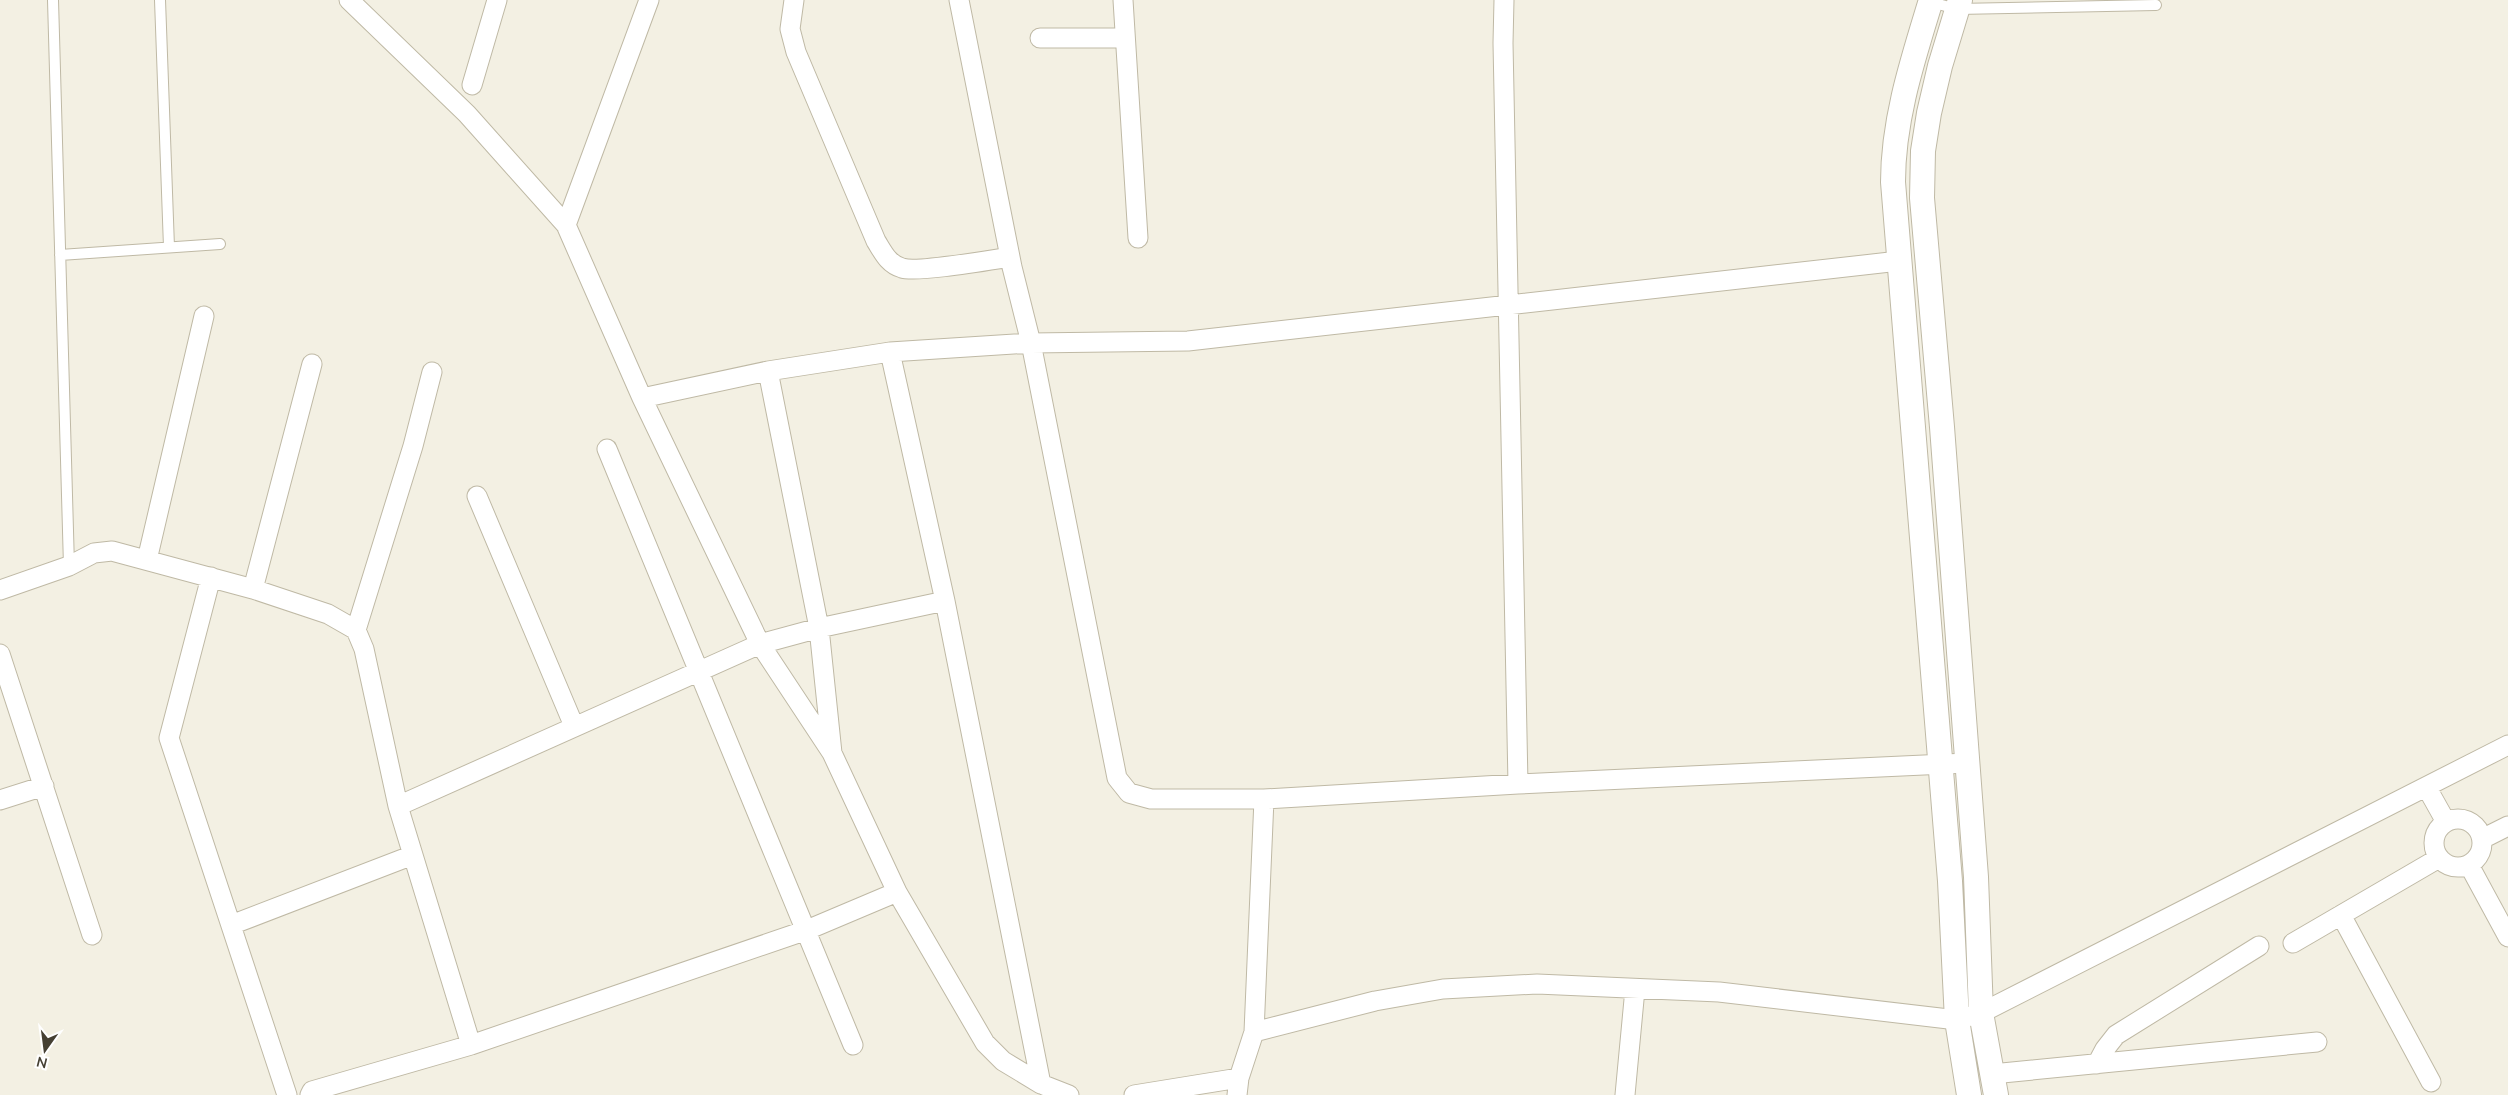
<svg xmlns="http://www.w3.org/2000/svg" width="2508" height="1095" font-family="Mulish,sans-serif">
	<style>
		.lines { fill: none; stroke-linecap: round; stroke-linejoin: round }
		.service-casing { stroke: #bfb9a5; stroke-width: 12 }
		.minor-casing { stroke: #bfb9a5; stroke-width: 21 }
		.tertiary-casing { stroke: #bfb9a5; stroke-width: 26 }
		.service { stroke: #fff; stroke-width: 10 }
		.minor { stroke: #fff; stroke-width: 19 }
		.tertiary { stroke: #fff; stroke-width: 24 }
	</style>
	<rect width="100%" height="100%" fill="#f3f0e3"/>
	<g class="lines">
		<defs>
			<path id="service" d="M53,0l16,566
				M160,0l9,247
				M1930,2l27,7 199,-4
				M60,255l160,-11"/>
			<path id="minor" d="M349,0l118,114 99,111 76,173 118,246 -362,162 73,239 336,-115 90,-38 88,151 18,18 38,23
				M794,0l-4,29 6,23 80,189c7,11 12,23 26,27 14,5 88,-8 108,-11
				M959,0l53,267 19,76 86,435 12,15 22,6h113
				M1123,0l15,238
				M1504,0l-1,43 15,741
				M1040,38h85
				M472,85l25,-85
				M566,225l83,-225
				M890,352l55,249 96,483 28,11
				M768,371l51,257 126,-27
				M642,398l126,-27 122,-19 141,-9 157,-2 711,-80
				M607,449l246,596
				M477,496l97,230
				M147,560l57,-244
				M211,577l-42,161 118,357
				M253,589l59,-225
				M0,590l69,-24 25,-13 18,-2 141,38 75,25 28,16 8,19 34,157
				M356,630l57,-184 19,-74
				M0,654l92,281
				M832,753l-13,-125 -59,16 72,109 65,139
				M2427,788l19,34
				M0,800l44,-14
				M2434 843a24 24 0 1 1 48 0a24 24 0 1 1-48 0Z
				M2482,839l26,-13
				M2469,865l39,72
				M2341,915l90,167
				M231,925l182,-70
				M2293,943l146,-85
				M1254,1032l121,-31 68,-12 94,-5 182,8 238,28 24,-7 527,-268
				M2097,1064l8,-15 11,-14 143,-89
				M1992,1074l325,-32
				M310,1095l2,-4 159,-46
				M1134,1095l105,-17
				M1237,1095l2,-17 15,-46 10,-233 254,-15 449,-21
				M1625,1095l10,-106"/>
			<path id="tertiary" d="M1931,0c-18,59 -38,119 -38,182l57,699 7,139 12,75
				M1960,0l-20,66 -11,47 -6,38 -1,47 20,229 34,450 5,136 15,82"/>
		</defs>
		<use href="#service" class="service-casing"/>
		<use href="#minor" class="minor-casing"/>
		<use href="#tertiary" class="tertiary-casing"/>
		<use href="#service" class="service"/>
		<use href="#minor" class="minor"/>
		<use href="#tertiary" class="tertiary"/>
	</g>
	<g transform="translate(45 1050) rotate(194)" stroke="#ffffff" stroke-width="4" paint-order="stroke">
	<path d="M0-4L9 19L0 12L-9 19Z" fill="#454033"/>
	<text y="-8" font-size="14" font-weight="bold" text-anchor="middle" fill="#454033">N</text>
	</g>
</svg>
